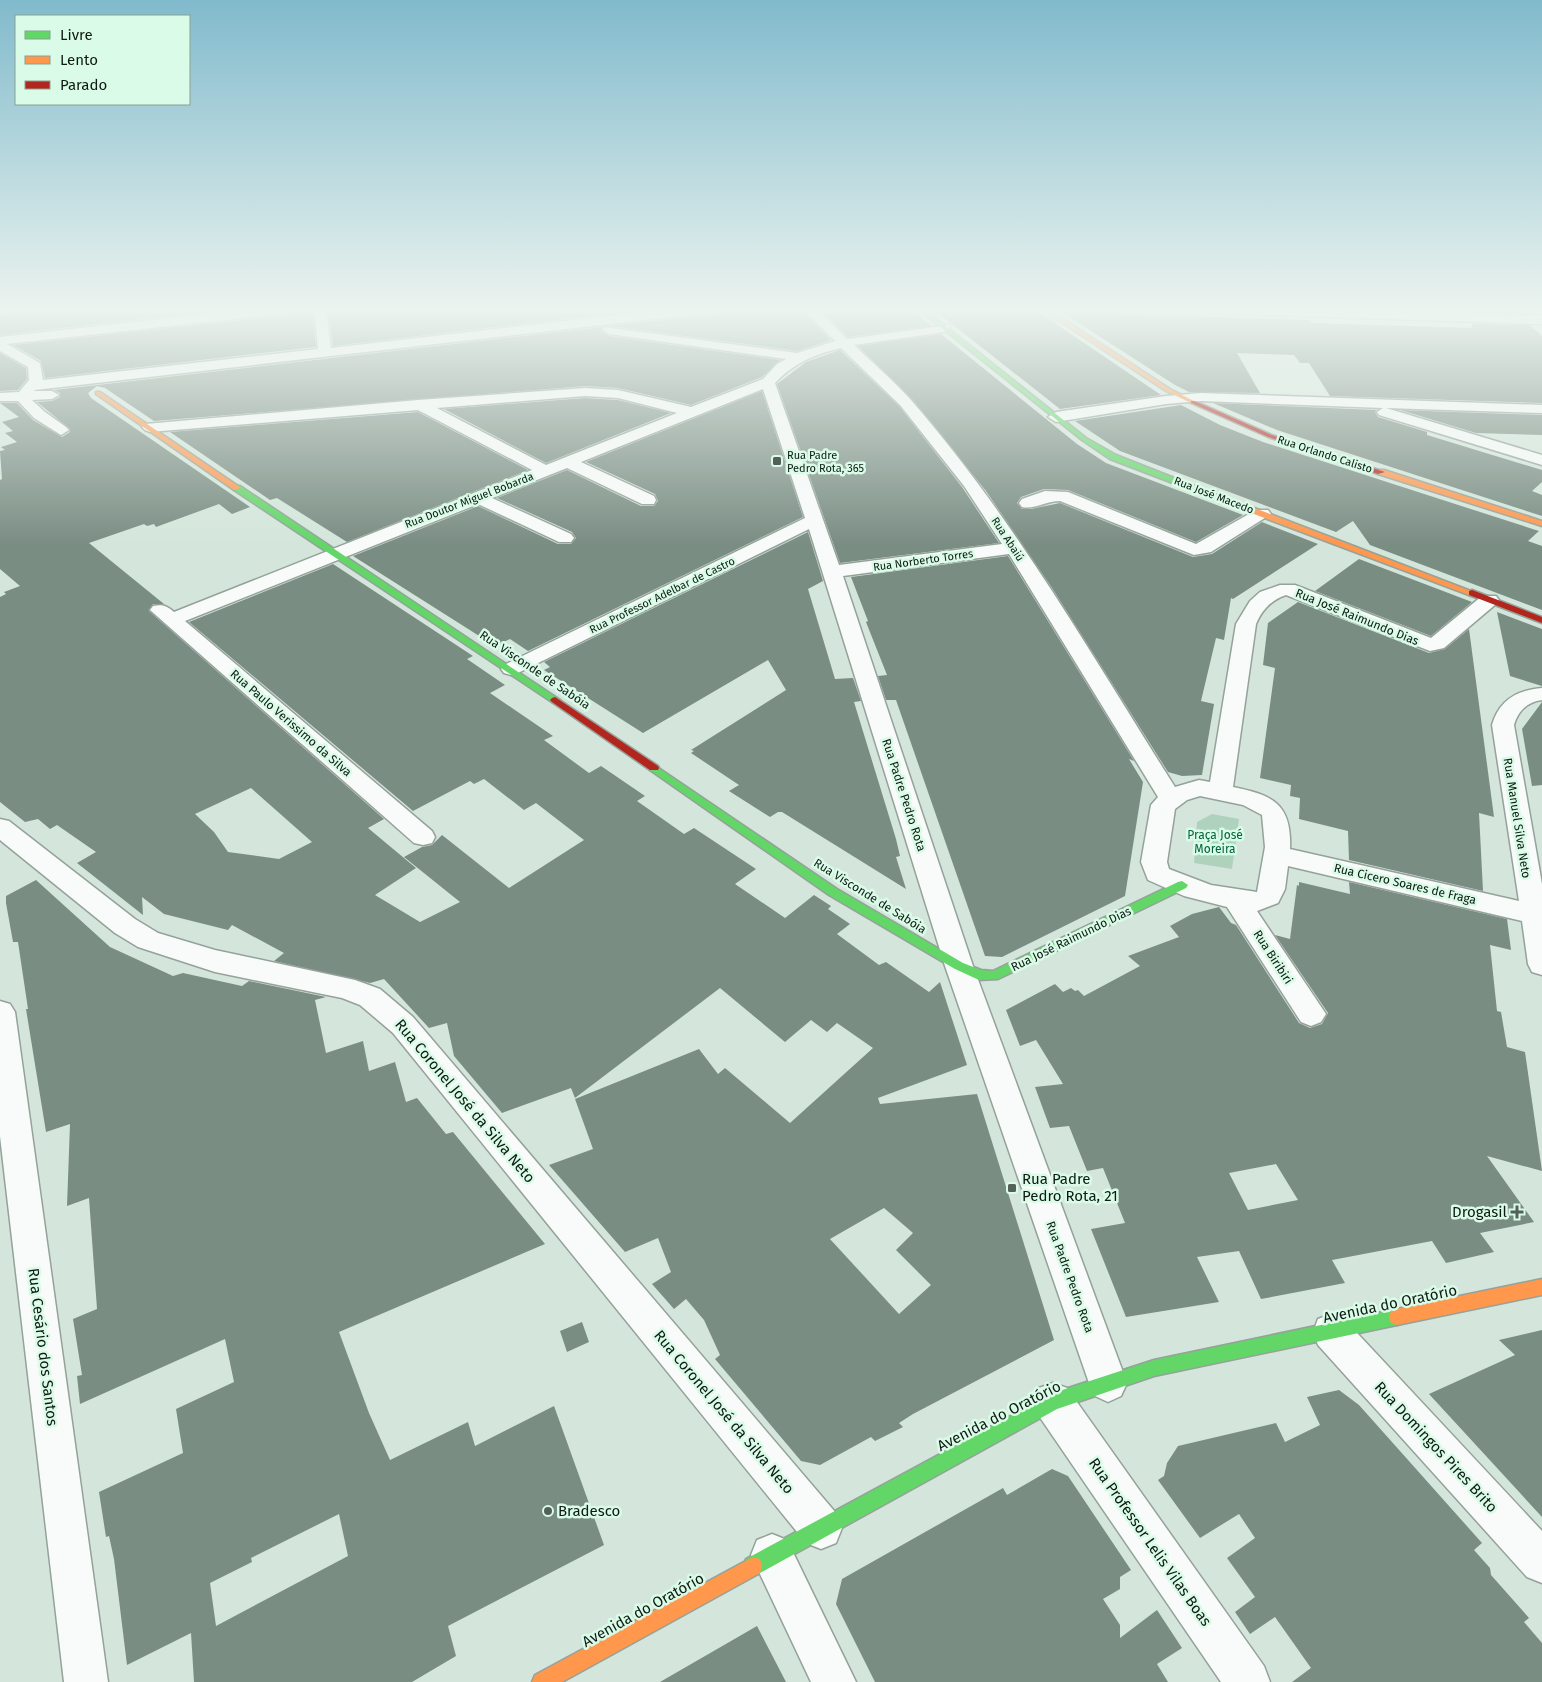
<svg xmlns="http://www.w3.org/2000/svg" width="1542" height="1682" font-family="'Fira Sans',sans-serif">
	<style>
		.green { fill: #afd2bd }
		.building { fill: #7a8d83; fill-rule: evenodd }
		.lines { fill: none; stroke-linecap: round; stroke-linejoin: round }
		.street-casing { stroke: #94a29a; stroke-width: 3 }
		.fast-casing { stroke: #94a29a; stroke-width: 3 }
		.slow-casing { stroke: #94a29a; stroke-width: 3 }
		.jam-casing { stroke: #94a29a; stroke-width: 3 }
		.street { fill: #f9fbfa; fill-rule: evenodd }
		.fast { fill: #63d668; fill-rule: evenodd }
		.slow { fill: #ff974d; fill-rule: evenodd }
		.jam { fill: #b3261e; fill-rule: evenodd }
		.poi-dot { fill: #536159; stroke: #dafbe7; stroke-width: 2 }
		.labels { text-anchor: middle; stroke-width: 5; stroke-linejoin: round; paint-order: stroke }
		.far-street-label { font-size: 11px; fill: #0e1a13; stroke: #dafbe7 }
		.far-poi-label { font-size: 11px; fill: #0e1a13; stroke: #dafbe7; text-anchor: start }
		.street-label { font-size: 12px; fill: #0e1a13; stroke: #dafbe7 }
		.park-label { font-size: 12px; fill: #05653e; stroke: #dafbe7 }
		.near-street-label { font-size: 15px; fill: #0e1a13; stroke: #dafbe7 }
		.near-poi-label { font-size: 15px; fill: #0e1a13; stroke: #dafbe7; text-anchor: start }
	</style>
	<rect width="100%" height="100%" fill="#d4e6db"/>
	<path class="green" d="M1212,814l27,5 -7,50 -38,-6 3,-41z"/>
	<path class="building" d="M21,309h208l-229,26v-20z
		M296,309h16l4,38 -271,31 -4,-17 -28,-16 275,-30z
		M328,309h320l-315,37z
		M762,309h39l30,31 -34,11 -187,-25z
		M820,309h91l20,17 -83,11z
		M933,309h101l127,86 -101,14z
		M1057,309h31l1,4h13l208,7 2,3 160,5v-4l58,1 12,11v67l-212,-7 -21,-33h-9l-6,-8 -57,-2 23,40 -71,-1 -14,-7z
		M1474,309h39l4,4 -43,-1z
		M602,327l-1,4 8,5 171,24 -18,17 -71,28 -73,-17 -33,-2 -431,35 -49,-33 -8,-2 -9,7 3,5 159,109 -18,7 -13,-10 -63,23 -2,-3 -7,2 -3,-2 -55,19 75,61h-11l-4,7 235,208 -16,9 48,40 -41,27 45,27 40,-20 -56,-45 18,-10 10,-2 10,-10 67,53 75,-48 -48,-37 -12,7 -40,-31 -10,5 -4,-3 -57,30 -224,-189 144,-58 140,92 -6,3 38,26 -15,8 63,43 -9,4 45,33 12,-7 44,30 -8,5 47,33 10,-6 62,41 -21,15 50,34 29,-23 17,11 -3,3 22,15 -13,10 42,31 7,-3 43,30 11,-10 27,83 -89,33 2,6 97,-10 77,246 -141,74 -14,9 4,4 -28,14 -4,-4 -51,28 -19,-4 -86,-102 5,-4 -16,-35 -18,-21 -12,10 -22,-25 19,-12 -13,-34 -33,14 -76,-87 44,-16 -18,-50 124,-50 19,25 7,-6 65,55 83,-75 -36,-25 -10,9 -16,-12 -26,22 -65,-54 -145,110 -4,-10 -69,25 -48,-57 -7,-33 -18,5 -45,-49 -14,4 -96,-22 10,-8 -52,-28 -4,5 -64,-16 -22,-17 1,18 -66,-52 19,-11 -39,-27 -7,4 -12,-10 -13,3 -25,-20v-205l6,-3 -2,-2 16,-6 -20,-17v-89l2,-1 -2,-28 5,-1 -4,-3 16,-5 -12,-9 8,-2 -11,-9 17,-5 -19,-14h17l16,17 29,17 8,-5v-3l-33,-27 15,-1 8,-4v-4l-6,-3zM251,788l61,54 -33,17 -51,-7 -14,-20 -19,-18zM884,1208l29,25 -17,17 35,35 -32,29 -69,-75z
		M941,334l136,110 29,19 137,52 -47,27 -128,-52 -24,-1 -23,8 -4,6 5,6h9l29,-6 133,54 19,-3 50,-32 56,22 -85,55 -2,-1 -7,42 -8,-2 -15,63 13,3 -12,71 -20,1 -14,-4 -116,-184 -66,-97 -74,-92 -54,-53z
		M840,350l59,56 63,81 37,56 -159,20 -63,-179 29,-22z
		M0,353l26,15 1,11 -9,11 -18,1z
		M762,391l41,126 -275,134 -18,-12 -15,7 -142,-90 125,-50 80,38h13l5,-6 -4,-6 -75,-34 70,-28 74,36h13l4,-5 -3,-7 -69,-32z
		M585,398l33,2 53,13 -125,50 -102,-54z
		M1213,403l164,7 -2,2 3,5 49,15v3l115,35v12l-10,9 10,4v21l-265,-86z
		M1181,405l39,20 43,17 276,89 -11,10 14,5v64l-172,-65 -17,-24 -17,11 -216,-81 -45,-30z
		M1400,410l142,5v20l-66,-2z
		M418,412l110,58 -181,72 -70,-44 -7,2 -100,-68z
		M808,532l15,49 -15,8 27,90 18,-1 8,23 -7,1 42,137 4,17 -4,1 10,32 -124,-77h-4l-8,5 -41,-26 10,-6 -48,-32 3,-2 -3,-1 95,-60 -18,-30 -125,73 -99,-63 6,-3 -6,-5z
		M1008,556l126,205 -5,-2 14,23 -18,114 -123,61 -17,-1 -89,-256h-10l-8,-24 9,-1 -21,-53 2,-1 -17,-44z
		M1359,559l113,43 -41,34 -116,-45z
		M1298,602l131,51 16,-4 24,-20 25,188 -15,-4 4,78 -134,-31 -1,-29 -49,-12 1,-21 -10,-2 1,-11 -31,-7 15,-110 -12,-3 5,-42z
		M1497,612l45,17v57l-32,-10z
		M1542,702v83l-10,1 -10,-57z
		M36,880l74,67 63,29 10,-3 59,13 7,-5 77,16 -11,3 11,53 37,-12 6,30 26,-9 11,40 11,-4 29,36 7,-2 92,112 -206,88 30,81 21,47 78,-38 7,24 79,-40 50,139 -156,81 8,30 -44,26h-218l-3,-49 -64,32 -13,-106 -5,-23 -3,1 -7,-45 84,-39 -7,-44 58,-27 -9,-43 -145,65 -3,-28 5,-1 -9,-56 24,-10 -8,-111 -22,8 3,-82 -24,8 -20,-123h2l-10,-67h-5l-7,-39v-7zM339,1514l9,42 -132,70 -6,-43 42,-21 -1,-4z
		M1299,882l51,12 -1,-12 158,37 4,31 -21,-5 7,66 4,1 6,35 18,5 17,119 -55,-15 47,66 -54,11 14,19 -48,11 -14,-22 -100,19 13,23 -84,16 -22,-48 -42,6 22,45 -93,15 -35,-88 34,-6 -22,-55 -16,3 -18,-45 -19,2 -15,-41 28,-3 -27,-44 -16,6 -14,-36 49,-26 8,8 8,-4 4,3 3,-1 6,6 56,-30 -12,-10 51,-19 -9,-11 22,-12 27,-7 12,16 5,2 63,98 11,5 12,-4 6,-11 -53,-78 15,4 7,-54 2,1zM1276,1164l22,36 -50,10 -19,-37z
		M582,1322l7,20 -22,10 -7,-21z
		M1542,1330v187l-113,-123 86,-39 -16,-15z
		M1339,1390l20,15 123,138 -8,7 16,18 1,7 38,43 -5,4 18,21v39h-250l19,-14 -36,-51 -25,17 -15,-22 20,-15 -28,-39 28,-20 -16,-24 -39,24 -42,-58 6,-4 3,-13 11,-17 98,-23 9,19 35,-17 -13,-28z
		M1052,1469l16,7 63,94 -11,7v12l-17,10 17,26v13l37,-28 25,38 -25,16 11,18h-293l-39,-78 6,-25 161,-91 4,7z
		M757,1626l29,56h-126z"/>
	<g class="lines">
		<defs>
			<path id="street" d="M250,309h44l-6,4 -281,31 33,19 3,17 275,-31 -4,-40h12l5,39 338,-39h43l-6,4 -671,77 -1,1h18l7,4 -7,4 -20,1 13,12 21,15 3,3 -8,5 -27,-17 -16,-17h-18v-8l19,-1 10,-12 -1,-13 -28,-16v-14z
				M803,309h14l30,30 102,-14 1,3 -6,4 -90,13c19,18 40,36 57,55 103,118 181,256 264,387l24,-7 11,2 26,-158 14,-23 10,-9 20,-7h15l136,53 51,-42h14l3,4 -3,4 -52,44 -14,3 -144,-56c-15,5 -24,15 -30,29l-23,163c40,8 59,17 57,62l229,52 -27,-176c7,-25 25,-35 50,-37v12c-15,2 -24,11 -28,25l28,159v91l-10,-3 -4,-8 -6,-43 -234,-55 -3,23 -7,14 -21,8 69,103 -5,8 -10,4 -10,-4 -74,-115 -43,-11 -36,-16 -7,-18 10,-57 7,-8 -149,-243 -166,22 130,390 154,417 -6,13 -13,6 -13,-6 -6,-13 -144,-417 -136,-437 -291,144 -7,2 -7,-2 -3,-4 3,-4 301,-147 -42,-129 -182,73 73,34 2,4 -2,4h-12l-75,-36 -75,30 79,36 3,4 -3,4h-12l-81,-38 -293,117 247,210 3,6 -3,6 -9,2 -9,-2 -264,-233 3,-4c10,-2 14,0 21,6l358,-142 -114,-60 -268,22 -5,-2 -3,-3 3,-3 273,-24 167,-12 33,2 73,17 72,-28 14,-15 9,-5 -177,-25 -6,-4 1,-3 193,26 38,-12zM841,348l59,57 64,81 38,58 -163,21 -64,-182c19,-20 40,-29 66,-35zM585,396l33,2 59,15 -131,52 -109,-57zM1200,796l43,9 19,10 3,32 -8,45 -46,-7 -42,-16 -2,-7 8,-53 12,-9z
				M1200,309h136l206,7v8l-336,-11z
				M1201,393l341,12v8l-156,-5 156,47v10l-163,-50 -2,-3 6,-4 -182,-7 -35,3 -110,18 -8,-5 8,-5 110,-16z
				M1045,491l23,1 128,52 60,-34h12l3,4 -60,38 -17,3 -134,-54c-14,0 -26,9 -38,6l-3,-4 3,-4z
				M0,819l9,2 126,98 23,14 57,17 140,30 25,9 33,28 423,496 6,15 -6,15 -15,6 -15,-6 -413,-510 -33,-28 -18,-7 -127,-26 -77,-25 -23,-14 -115,-93z
				M0,1001l10,3 5,8 93,670h-44l-64,-546z
				M1331,1314l13,5 198,212v52l-15,-6 -209,-232 -5,-13 5,-13z
				M1053,1383l14,5 197,278 6,16h-49l-182,-266 -5,-14 5,-14z
				M772,1534l15,6 69,142h-45l-60,-127 6,-15z"/>
			<path id="fast" d="M918,309h6l162,129 30,17 129,51 -7,2 -128,-49 -28,-19z
				M234,486h6l320,214 -2,2h-6l-318,-212z
				M654,765l183,124 126,74 18,7 12,1 185,-89 4,-1 6,4 -2,3 -188,91 -19,1 -24,-11 -126,-74 -179,-125 -1,-2z
				M1397,1309l6,2 2,6 -2,6 -6,2 -243,51 -97,33 -297,164 -7,2 -7,-2 -2,-7 2,-7 307,-166 101,-33z"/>
			<path id="slow" d="M1041,309h7l122,80 26,13 -5,1 -25,-12z
				M96,392h4l141,96 -7,2 -138,-96z
				M1378,470h6l158,51v5l-164,-52z
				M1238,504h6l232,89 -4,3 -3,-1 -231,-87z
				M1542,1279v16l-145,30 -6,-2 -2,-6 2,-6 6,-2z
				M753,1557l7,2 2,7 -2,7 -198,109h-30l3,-7z"/>
			<path id="jam" d="M1191,401h4l77,34 113,37 -7,2 -110,-37 -77,-34z
				M1472,590l70,27v6l-73,-28v-4z
				M555,697l103,69 1,2 -1,2h-8l-98,-68 -2,-2 2,-2z"/>
		</defs>
		<use href="#street" class="street-casing"/>
		<use href="#fast" class="fast-casing"/>
		<use href="#slow" class="slow-casing"/>
		<use href="#jam" class="jam-casing"/>
		<use href="#street" class="street"/>
		<use href="#fast" class="fast"/>
		<use href="#slow" class="slow"/>
		<use href="#jam" class="jam"/>
	</g>
	<linearGradient id="sky" x2="0" y2="1"><stop stop-color="#81bacc"/><stop offset="0.57" stop-color="#ecf4ef"/><stop offset="1" stop-color="#ecf4ef" stop-opacity="0"/></linearGradient>
	<rect width="1542" height="545" fill="url(#sky)"/>
	<g class="poi-dot">
		<rect x="772" y="456" width="10" height="10" rx="2.5"/>
		<rect x="1007" y="1183" width="10" height="10" rx="2.5"/>
		<path d="M1514.5 1204.5h5v5h5v5h-5v5h-5v-5h-5v-5h5z"/>
		<circle cx="548" cy="1511" r="5"/>
	</g>
	<g class="labels">
		<g class="far-street-label">
			<text transform="translate(1325 454) rotate(18)" y="4">Rua Orlando Calisto</text>
			<text transform="translate(1214 495) rotate(21)" y="4">Rua José Macedo</text>
			<text transform="translate(469 500) rotate(-21)" y="4">Rua Doutor Miguel Bobarda</text>
			<text transform="translate(1008 539) rotate(57)" y="4">Rua Abaiú</text>
			<text transform="translate(923 560) rotate(-8)" y="4">Rua Norberto Torres</text>
			<text transform="translate(662 595) rotate(-26)" y="4">Rua Professor Adelbar de Castro</text>
		</g>
		<g class="far-poi-label">
			<text x="787" y="459">Rua Padre<tspan x="787" dy="13">Pedro Rota, 365</tspan></text>
		</g>
		<g class="street-label">
			<text transform="translate(1357 617) rotate(22)" y="4">Rua José Raimundo Dias</text>
			<text transform="translate(535 670) rotate(34)" y="4">Rua Visconde de Sabóia</text>
			<text transform="translate(291 723) rotate(41)" y="4">Rua Paulo Verissimo da Silva</text>
			<text transform="translate(904 795) rotate(72)" y="4">Rua Padre Pedro Rota</text>
			<text transform="translate(1517 818) rotate(81)" y="4">Rua Manuel Silva Neto</text>
			<text transform="translate(1405 884) rotate(13)" y="4">Rua Cicero Soares de Fraga</text>
			<text transform="translate(870 896) rotate(32)" y="4">Rua Visconde de Sabóia</text>
			<text transform="translate(1071 939) rotate(-26)" y="4">Rua José Raimundo Dias</text>
			<text transform="translate(1273 957) rotate(57)" y="4">Rua Biribiri</text>
			<text transform="translate(1070 1277) rotate(70)" y="4">Rua Padre Pedro Rota</text>
		</g>
		<g class="park-label">
			<text x="1215" y="839">Praça José<tspan x="1215" dy="14">Moreira</tspan></text>
		</g>
		<g class="near-street-label">
			<text transform="translate(465 1101) rotate(50)" y="5">Rua Coronel José da Silva Neto</text>
			<text transform="translate(1390 1304) rotate(-12)" y="5">Avenida do Oratório</text>
			<text transform="translate(43 1347) rotate(83)" y="5">Rua Cesário dos Santos</text>
			<text transform="translate(724 1412) rotate(50)" y="5">Rua Coronel José da Silva Neto</text>
			<text transform="translate(999 1416) rotate(-27)" y="5">Avenida do Oratório</text>
			<text transform="translate(1436 1447) rotate(47)" y="5">Rua Domingos Pires Brito</text>
			<text transform="translate(1150 1542) rotate(55)" y="5">Rua Professor Lelis Vilas Boas</text>
			<text transform="translate(643 1610) rotate(-29)" y="5">Avenida do Oratório</text>
		</g>
		<g class="near-poi-label">
			<text x="1022" y="1184">Rua Padre<tspan x="1022" dy="17">Pedro Rota, 21</tspan></text>
			<text x="1507" y="1217" text-anchor="end">Drogasil</text>
			<text x="558" y="1516">Bradesco</text>
		</g>
	</g>
	<rect x="15" y="15" width="175" height="90" fill="#dafbe7" stroke="#88a192"/>
	<rect x="25" y="31" width="25" height="8" fill="#63d668" stroke="#88a192"/>
	<text x="60" y="40" font-size="15" fill="#0e1a13">Livre</text>
	<rect x="25" y="56" width="25" height="8" fill="#ff974d" stroke="#88a192"/>
	<text x="60" y="65" font-size="15" fill="#0e1a13">Lento</text>
	<rect x="25" y="81" width="25" height="8" fill="#b3261e" stroke="#88a192"/>
	<text x="60" y="90" font-size="15" fill="#0e1a13">Parado</text>
</svg>
